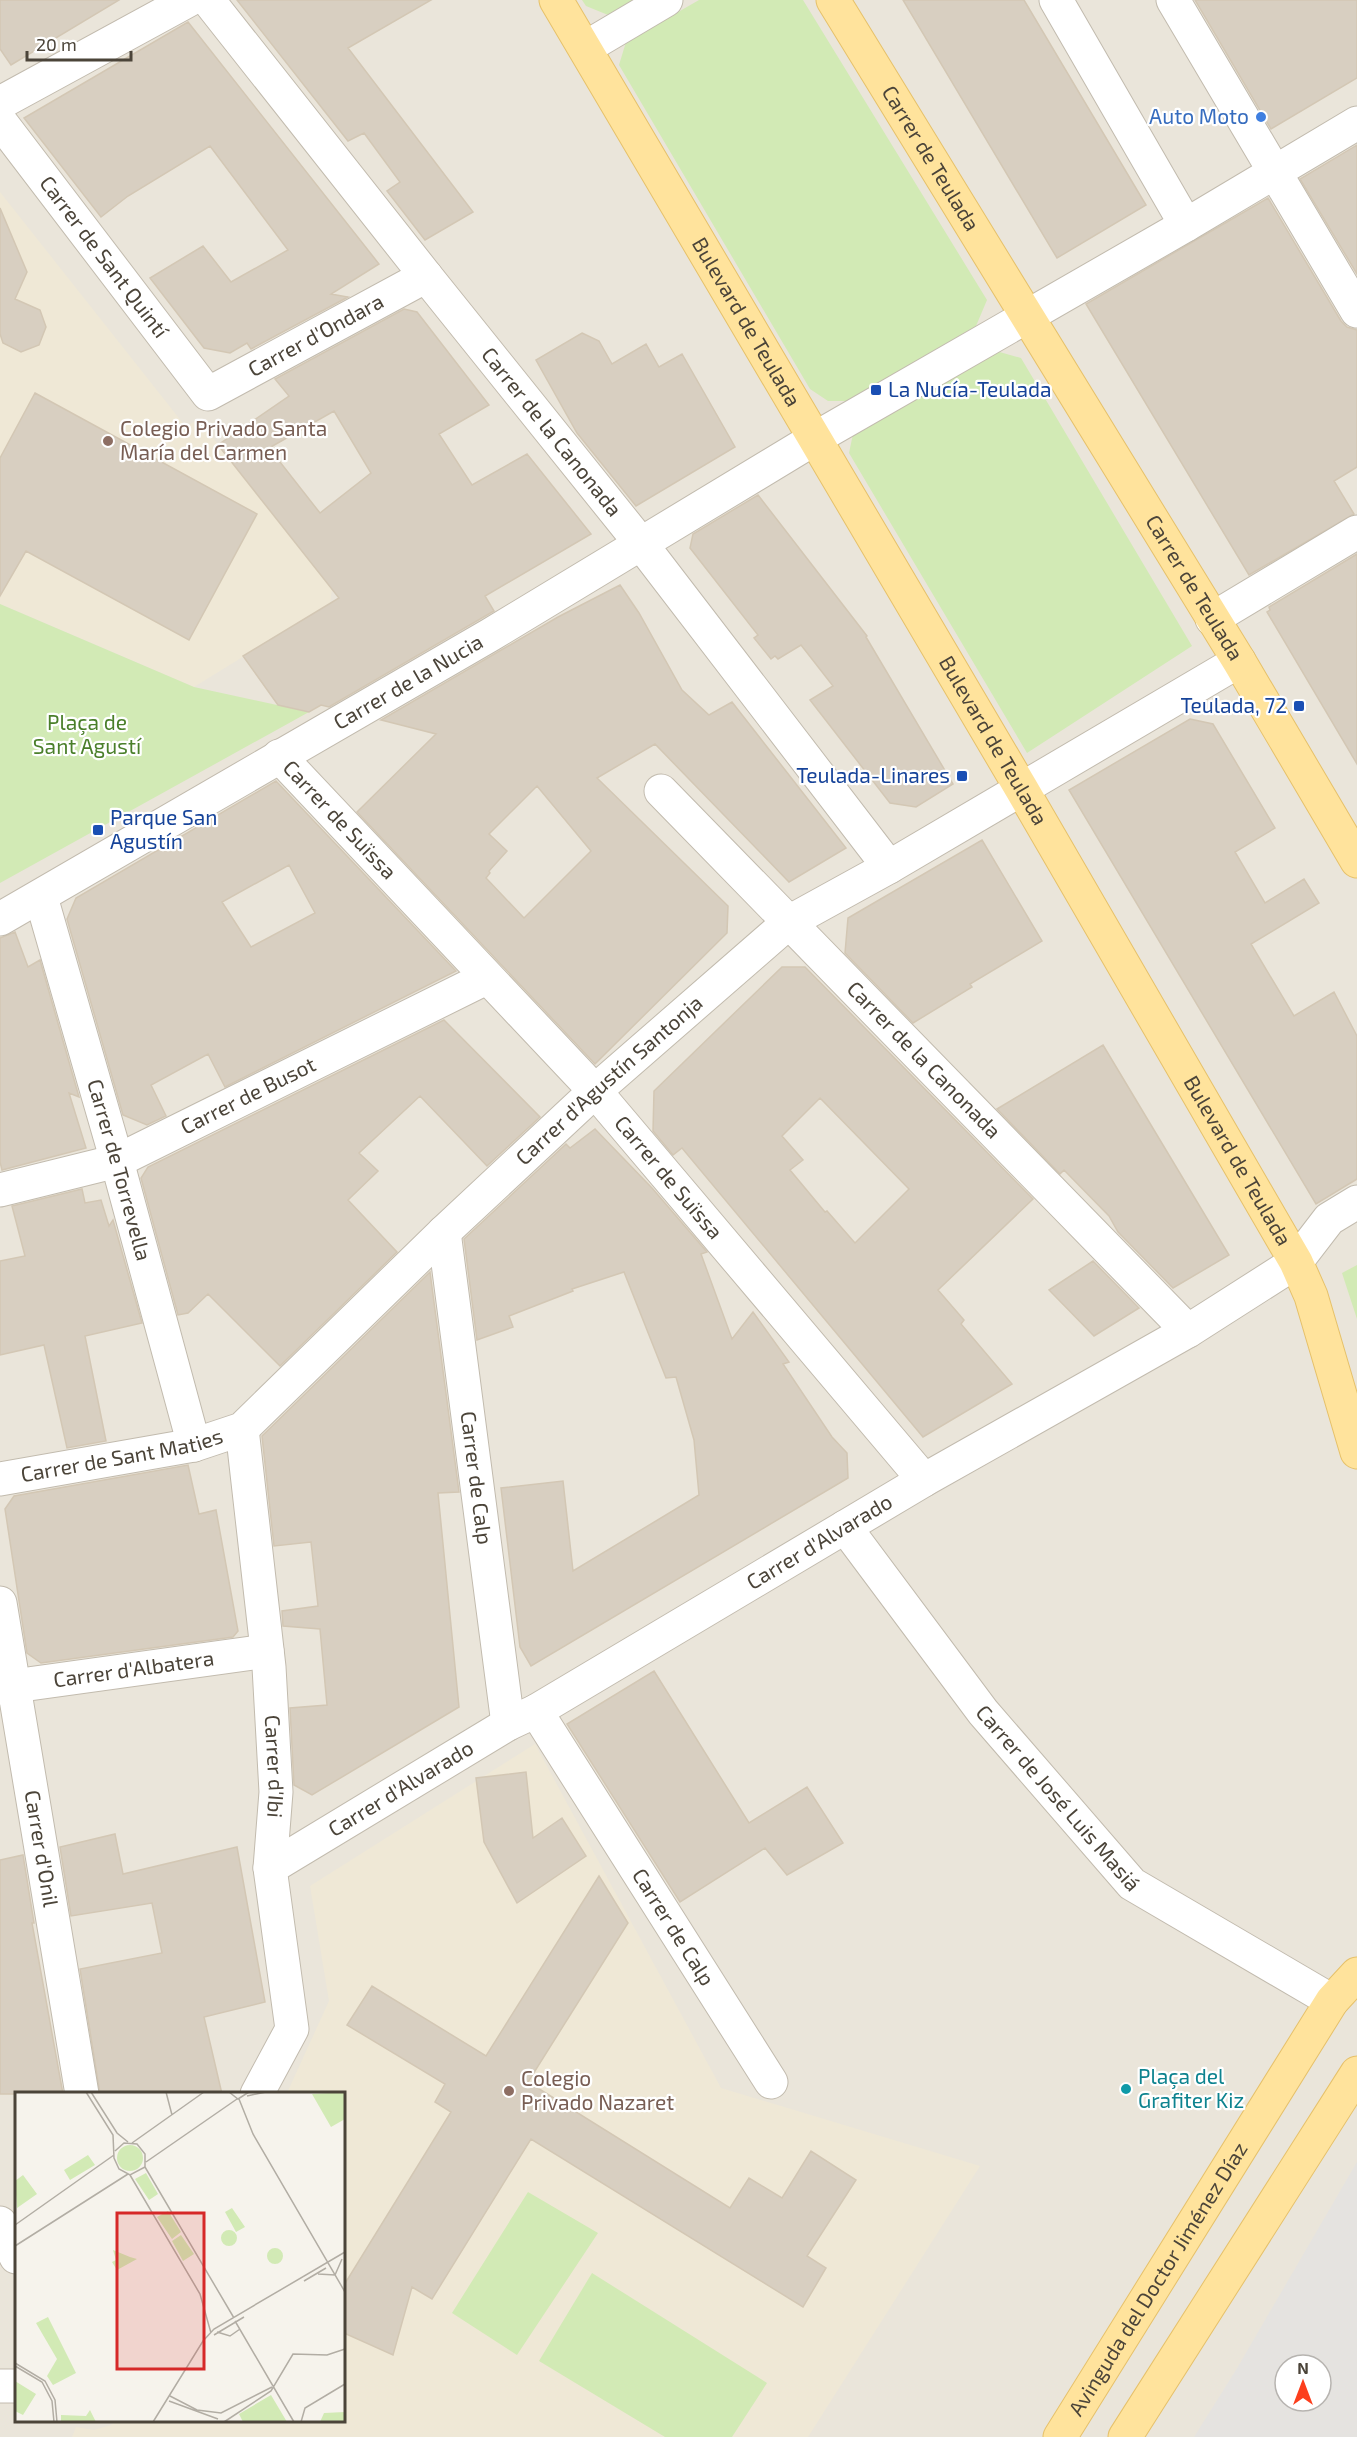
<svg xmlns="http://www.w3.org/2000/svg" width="1357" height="2437" font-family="'Exo 2',sans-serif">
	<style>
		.residential { fill: #eae5da; fill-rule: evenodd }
		.education { fill: #efe8d6 }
		.green { fill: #d2eab5 }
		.parking { fill: #e5e3e0; fill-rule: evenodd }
		.building { fill: #d8cfc1; stroke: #d3c7b4; stroke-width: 1.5; fill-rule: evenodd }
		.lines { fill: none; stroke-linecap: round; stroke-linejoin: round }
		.street-casing { stroke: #c2bbae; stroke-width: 35 }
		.primary-casing { stroke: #e6c16a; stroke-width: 35 }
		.street { stroke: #fff; stroke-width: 33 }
		.primary { stroke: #ffe39c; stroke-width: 33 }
		.shop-dot { fill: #3f7fe0; stroke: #fff; stroke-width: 2 }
		.transit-dot { fill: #1a4fb4; stroke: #fff; stroke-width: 2 }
		.education-dot { fill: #8d6e63; stroke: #fff; stroke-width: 2 }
		.culture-dot { fill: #0f9aa8; stroke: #fff; stroke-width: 2 }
		.labels { text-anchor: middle; stroke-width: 4.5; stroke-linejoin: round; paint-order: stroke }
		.shop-label { font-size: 21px; fill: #366cbe; stroke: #fff; text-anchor: end }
		.street-label { font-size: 21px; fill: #4b4439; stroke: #fff }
		.transit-label { font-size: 21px; fill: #164399; stroke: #fff; text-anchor: start }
		.education-label { font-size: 21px; fill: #785e54; stroke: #fff; text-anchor: start }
		.park-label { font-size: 21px; fill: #4a7f2a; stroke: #fff }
		.culture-label { font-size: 21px; fill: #0d838f; stroke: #fff; text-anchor: start }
		.inset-road { fill: none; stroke: #b2ada4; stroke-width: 1.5 }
		.view { fill: #d62828; fill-opacity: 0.15; stroke: #d62828; stroke-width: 3 }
		.inset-edge { fill: none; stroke: #4b4439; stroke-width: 3 }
	</style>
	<rect width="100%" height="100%" fill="#f6f3ec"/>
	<path class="residential" d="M0,0h1357v2437h-1357zM16,2094h328v326h-328zM1285,2365h36v36h-36z"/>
	<path class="education" d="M0,192l186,235 12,-8 134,170 -2,14 -136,84 -194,-83z
		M535,1744l186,344 259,78 -172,271h-736l4,-10 18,3 17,-5 4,-4 229,-1v-326l-57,-1 42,-92 -19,-115z"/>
	<path class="green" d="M582,0h58l-27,17 -27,-11z
		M699,0h104l184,300 -11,26 -128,75h-20l-18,-12 -191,-324 7,-23z
		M989,349l32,9 171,288 -165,107 -178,-300 4,-19z
		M0,604l194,83 115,25 -309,171z
		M1357,1265v54l-15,-46z
		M528,2192l70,41 -81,122 -65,-42z
		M592,2273l175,110 -35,54h-67l-126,-76z"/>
	<path class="parking" d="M1357,2162v275h-163l42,-67zM1285,2365h36v36h-36z"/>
	<path class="building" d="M0,0h119l-108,65 -11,-16z
		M237,0h194l-83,48 125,164 -48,28 -38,-49 13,-9 -36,-49 -16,8z
		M903,0h121l122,205 -89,53z
		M1195,0h162v78l-86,51z
		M188,22l191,242 -48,30 17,3 -97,52 -4,-6 -17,10 -26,-5 -54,-70 53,-32 28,36 57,-32 -78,-104 -82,50 -27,21 -77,-99z
		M1357,145v129l-57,-95z
		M1268,198l73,123 6,6 10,3v137l-23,14 20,33 -105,61 -163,-271z
		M0,208l27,64 -12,27 25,11 6,17 -7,18 -18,7 -18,-9 -3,-9z
		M404,309l13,3 72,93 -50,29 33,51 55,-31 64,80 -106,62 9,15 -165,96 -8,-2 -12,7 -31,-7 -35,-49 96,-58 -121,-153 71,-49 -14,-17zM334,411l37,62 -51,40 -51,-65z
		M582,333l17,8 13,23 34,-20 13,23 23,-13 53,93 -99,59 -59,-73 -41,-73z
		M35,393l222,121 -68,126 -163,-89 -26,45v-138z
		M758,495l109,141 -1,1 87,147 -37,23 -26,-4 -80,-103 23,-14 -32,-41 -23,14 -3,-3 -4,3 -17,-21 4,-3 -68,-87 3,-14z
		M1357,554v210l-90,-152 3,-2 -1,-3z
		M620,585l19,28 43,77 27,25 23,-13 114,146 -57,34 -134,-138 -58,34 131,128 -1,27 -132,131 -238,-252 79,-78 -55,-14 177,-103zM537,786l54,65 -67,67 -38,-40 4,-5 -1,-2 18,-20 -18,-17z
		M1190,719l23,5 62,104 -40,24 30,51 39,-24 15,24 -68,41 43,72 40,-24 23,44v143l-41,25 -247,-414z
		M276,781l180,190 -231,116 -17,-33 -57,31 15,31 -19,9 -24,-10 -56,-196 9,-21zM289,865l26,48 -64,34 -29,-45z
		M982,840l60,101 -72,43 2,3 -59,36 -68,-70 3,-35z
		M15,932l13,35 12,-7 39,137 -10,-4 17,55 -84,22 -2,-8v-224z
		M782,967h23l228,232 -95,91 26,30 -3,4 51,60 -89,53 -241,-289 -9,7 -20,-24 1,-40zM820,1098l89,91 -54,54 -28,-32 -2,1 -35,-42 13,-10 -21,-24z
		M444,1020l96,97 -53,49 -67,-70 -61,57 19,18 -30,29 49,52 -117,114 -72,-72 -20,19 -10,2 -37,-137 7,-11z
		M1103,1045l126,210 -56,33 -55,-56 -9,-16 -45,-46 -4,4 -63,-65z
		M595,1129l57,59 55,64 -6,2 31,85 21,-27 36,50 -6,2 49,73 15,16 1,25 -317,188 -11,-19 -19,-159 62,-7 10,90 126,-76 -5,-55 -18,-63 -10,1 -42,-106 -52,17 1,2 -64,25 4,11 -36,13 -13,-101 102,-95 4,4z
		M82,1189l3,14 16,-3 8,26 4,-6 29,103 -57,13 21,105 -39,7 -23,-103 -44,10v-94l25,-5 -13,-50z
		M1093,1261l46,47 -45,28 -45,-46z
		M430,1272l29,220 -21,1 21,214 -147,88 -18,-10 -4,-77 37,-3 -7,-76 -37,-3 -1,-15 36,-5 -7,-64 -37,4 -12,-110z
		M188,1465l11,49 17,-4 22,121 -5,6 -192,26 -14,-10 -22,-144 9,-13z
		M654,1671l95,152 58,-36 36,56 -56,32 -22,-27 -85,54 -113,-178z
		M526,1772l7,66 29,-20 24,38 -69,47 -33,-61 -8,-64z
		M115,1834l8,40 114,-27 28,155 -61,15 18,77h-122l-20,-125 82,-16 -10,-50 -81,13 -11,-69z
		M23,1855l11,68h-2l31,171h-63v-234z
		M599,1876l29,47 -100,159 202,126 19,-30 33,20 29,-47 45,29 -49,76 19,12 -23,39 -272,-168 -99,160 -20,-12 -19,68 -49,-22v-48l107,-173 -16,-10 10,-18 -98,-59 25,-39 114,70z"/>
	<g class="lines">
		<defs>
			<g id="street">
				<path id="s1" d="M208,0l218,276 216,269 247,322"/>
				<path d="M1056,0l130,225"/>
				<path d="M1173,0l184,311"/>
				<path d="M585,48l81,-48"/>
				<path d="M0,103l189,-103"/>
				<path id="s2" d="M0,121l208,273 218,-118"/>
				<path d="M1212,619l145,-87"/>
				<path id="s3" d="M279,756l316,335 329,389"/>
				<path id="s4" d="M661,791l527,540"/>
				<path id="s5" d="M41,897l76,264 77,284"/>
				<path id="s6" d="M0,919l490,-284 324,-196 372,-214 171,-102"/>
				<path id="s7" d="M0,1190l117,-29 369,-183"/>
				<path id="s8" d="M444,1232l64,492"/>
				<path id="s9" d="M242,1429l27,238 7,125 -6,76 22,161 -35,65"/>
				<path id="s10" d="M0,1479l194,-34 48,-16 202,-197 151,-141 194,-169 100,-55 350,-206"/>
				<path id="s11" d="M845,1527l138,185 149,172 200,117"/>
				<path id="s12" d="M0,1603l82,491"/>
				<path id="s13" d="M0,1688l267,-37"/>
				<path id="s14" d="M536,1711l235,371"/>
				<path id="s15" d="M270,1868l238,-144 28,-13 388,-231 264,-149 108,-69 33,-43 28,-17"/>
				<path d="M0,2223l16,34"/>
				<path d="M0,2386h16"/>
			</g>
			<g id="primary">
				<path id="s16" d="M556,0l465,788 275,474 15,34 46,156"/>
				<path id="s17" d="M833,0l406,661 118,200"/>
				<path id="s18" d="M1060,2437l272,-436 25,-27"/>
				<path d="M1125,2437l232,-364"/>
			</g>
		</defs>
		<use href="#street" class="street-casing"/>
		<use href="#primary" class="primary-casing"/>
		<use href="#street" class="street"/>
		<use href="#primary" class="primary"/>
	</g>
	<circle class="shop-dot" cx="1261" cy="117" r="6"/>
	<g class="transit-dot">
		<rect x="870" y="384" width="12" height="12" rx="3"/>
		<rect x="1293" y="700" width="12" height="12" rx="3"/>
		<rect x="956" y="770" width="12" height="12" rx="3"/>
		<rect x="92" y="824" width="12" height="12" rx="3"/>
	</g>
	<g class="education-dot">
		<circle cx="108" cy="441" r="6"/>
		<circle cx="509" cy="2091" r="6"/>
	</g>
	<circle class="culture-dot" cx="1126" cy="2089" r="6"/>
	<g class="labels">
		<g class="shop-label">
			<text x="1249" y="124">Auto Moto</text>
		</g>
		<g class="street-label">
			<text dy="7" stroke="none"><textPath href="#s17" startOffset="186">Carrer de Teulada</textPath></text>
			<text dy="7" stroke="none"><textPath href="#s2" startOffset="171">Carrer de Sant Quintí</textPath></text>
			<text dy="7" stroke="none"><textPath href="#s16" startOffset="374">Bulevard de Teulada</textPath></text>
			<text dy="7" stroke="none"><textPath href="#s2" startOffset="466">Carrer d'Ondara</textPath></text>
			<text dy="7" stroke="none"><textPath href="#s1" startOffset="552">Carrer de la Canonada</textPath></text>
			<text dy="7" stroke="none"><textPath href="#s17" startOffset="690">Carrer de Teulada</textPath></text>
			<text dy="7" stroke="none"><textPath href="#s6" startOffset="472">Carrer de la Nucia</textPath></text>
			<text dy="7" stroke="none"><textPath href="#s16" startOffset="860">Bulevard de Teulada</textPath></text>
			<text dy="7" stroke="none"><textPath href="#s3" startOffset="88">Carrer de Suïssa</textPath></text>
			<text dy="7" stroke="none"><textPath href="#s4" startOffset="376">Carrer de la Canonada</textPath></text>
			<text dy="7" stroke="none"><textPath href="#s10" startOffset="754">Carrer d'Agustín Santonja</textPath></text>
			<text dy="7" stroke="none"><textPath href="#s7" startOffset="267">Carrer de Busot</textPath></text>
			<text dy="7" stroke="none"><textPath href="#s16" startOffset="1346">Bulevard de Teulada</textPath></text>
			<text dy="7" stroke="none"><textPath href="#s5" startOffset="284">Carrer de Torrevella</textPath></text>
			<text dy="7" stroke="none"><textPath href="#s3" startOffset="574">Carrer de Suïssa</textPath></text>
			<text dy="7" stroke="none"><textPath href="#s10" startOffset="124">Carrer de Sant Maties</textPath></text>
			<text dy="7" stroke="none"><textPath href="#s8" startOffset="248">Carrer de Calp</textPath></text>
			<text dy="7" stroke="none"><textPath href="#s15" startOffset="639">Carrer d'Alvarado</textPath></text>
			<text dy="7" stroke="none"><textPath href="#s13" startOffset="135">Carrer d'Albatera</textPath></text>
			<text dy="7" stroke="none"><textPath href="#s9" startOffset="339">Carrer d'Ibi</textPath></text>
			<text dy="7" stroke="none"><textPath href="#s15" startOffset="153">Carrer d'Alvarado</textPath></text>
			<text dy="7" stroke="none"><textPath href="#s11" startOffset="345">Carrer de José Luis Masiá</textPath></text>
			<text dy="7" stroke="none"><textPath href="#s12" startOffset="249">Carrer d'Onil</textPath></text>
			<text dy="7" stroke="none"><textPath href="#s14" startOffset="256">Carrer de Calp</textPath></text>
			<text dy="7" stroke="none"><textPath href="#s18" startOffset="186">Avinguda del Doctor Jiménez Díaz</textPath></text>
		</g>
		<g class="transit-label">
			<text x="888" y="397">La Nucía-Teulada</text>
			<text x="1287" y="713" text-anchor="end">Teulada, 72</text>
			<text x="950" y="783" text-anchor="end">Teulada-Linares</text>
			<text x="110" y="825">Parque San<tspan x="110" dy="24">Agustín</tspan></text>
		</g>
		<g class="education-label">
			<text x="120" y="436">Colegio Privado Santa<tspan x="120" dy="24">María del Carmen</tspan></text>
			<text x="521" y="2086">Colegio<tspan x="521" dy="24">Privado Nazaret</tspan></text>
		</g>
		<g class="park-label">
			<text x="87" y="730">Plaça de<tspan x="87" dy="24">Sant Agustí</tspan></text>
		</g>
		<g class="culture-label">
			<text x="1138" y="2084">Plaça del<tspan x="1138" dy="24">Grafiter Kiz</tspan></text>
		</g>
	</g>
	<g transform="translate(15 2092)">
		<rect width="330" height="330" fill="#f6f3ec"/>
		<path d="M330,0v27l-14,8 -19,-33zM102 66a13 13 0 1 1 26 0a13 13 0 1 1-26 0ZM73,63l7,10 -25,15 -6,-10zM131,81l12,21 -9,6 -14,-21zM8,83l14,19 -20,14 -2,-27zM217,116l13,19 -9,5 -11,-20zM153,119l13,21 -9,7 -15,-22zM206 146a8 8 0 1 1 16 0a8 8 0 1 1-16 0ZM166,143l13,19 -11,7 -11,-20zM252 164a8 8 0 1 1 16 0a8 8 0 1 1-16 0ZM98,158l17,7 7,2 -20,11 -5,-8 4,-2zM33,225l28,56 -23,12 -6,-9 10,-17 -21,-36zM0,289l21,13 -13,21 -8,-4zM256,303l16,27h-44l-4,-8zM75,318l6,12h-35v-7l25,1zM330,320v10h-25l4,-9z" fill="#d2eab5"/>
		<path class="inset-road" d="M71,0l27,43 1,23 5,11 11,6 15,-8v-13l-8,-10 -13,-1 -9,8M76,0l26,41 11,9M151,0l6,23M214,0l9,7 11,-7M232,4l19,-4M224,7l14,35 92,158M117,51l72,-51M131,70l91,-63M130,75l89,151M115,83l70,119 11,39M0,133l99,-70M0,154l113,-72M303,182l17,1 7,-16M289,189l22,-13M220,229l59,101M202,240l13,4 10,-7M199,243l30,-18M0,271l30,18 10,19 2,22M0,274l27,16 10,19 2,21M155,304l27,14 24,3 51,-26M154,309l49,18M138,330l50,-81 11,-12 131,-77M209,330l47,-31 22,-37 34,1 18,-6M286,330l4,-14 40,-24"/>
		<path class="view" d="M102,121h87v156h-87z"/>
		<rect width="330" height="330" class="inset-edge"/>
	</g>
	<g transform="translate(1303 2383)"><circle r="28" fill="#ffffff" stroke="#b7b4b0" stroke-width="1.5"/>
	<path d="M0-4.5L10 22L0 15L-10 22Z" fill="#fc3f1d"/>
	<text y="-9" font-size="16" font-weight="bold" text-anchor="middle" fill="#4b4439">N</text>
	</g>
	<path d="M27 51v9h104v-9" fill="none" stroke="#4b4439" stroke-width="3"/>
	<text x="36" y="51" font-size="18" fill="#4b4439" stroke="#ffffff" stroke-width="4.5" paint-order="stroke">20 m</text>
</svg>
